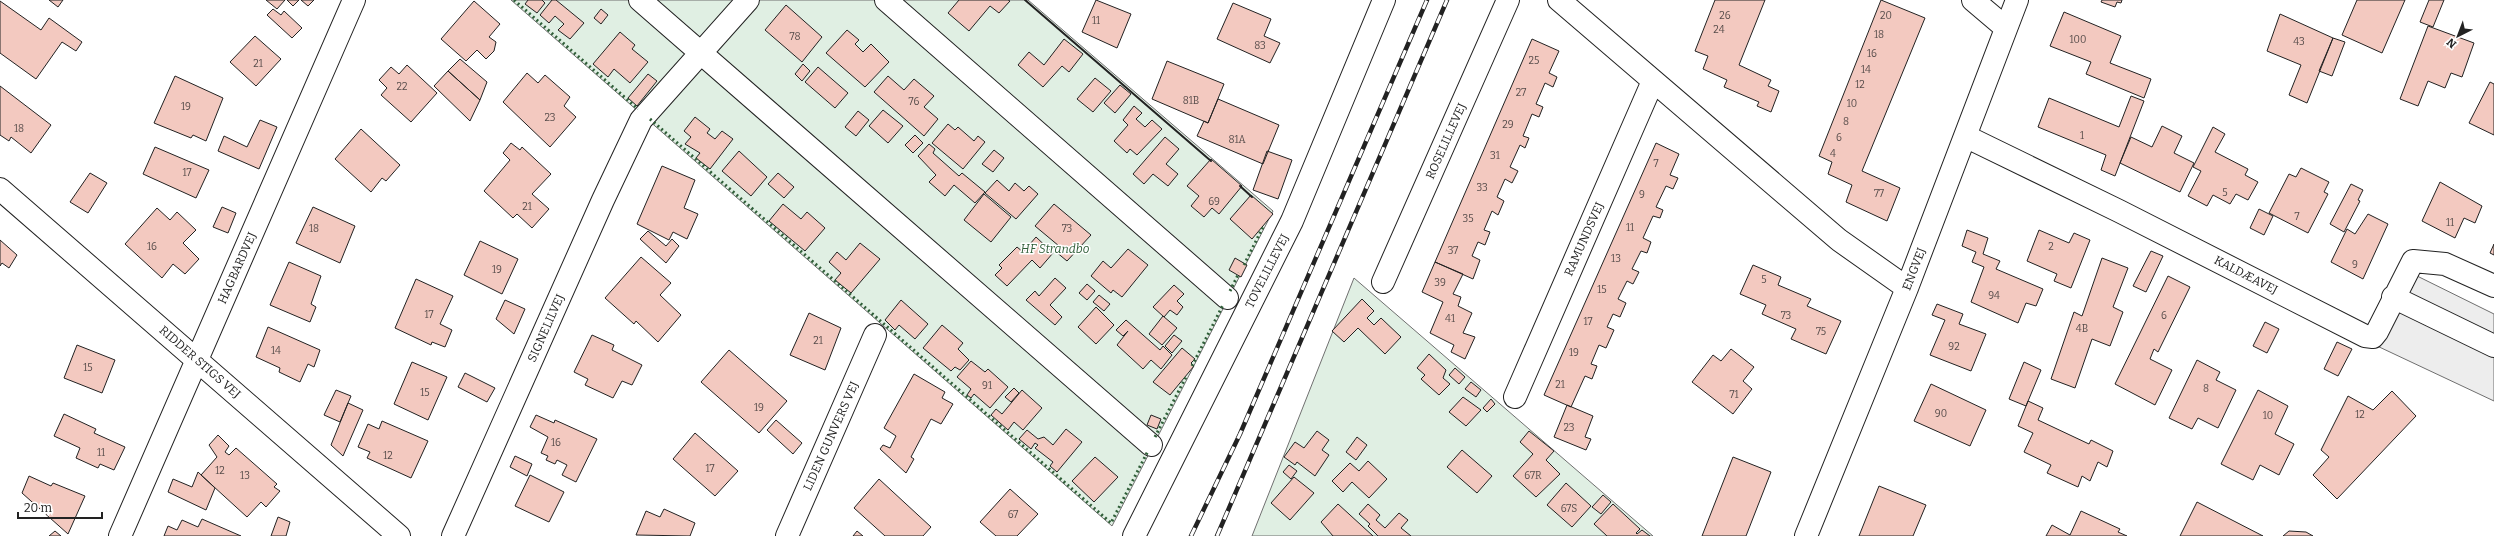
<svg xmlns="http://www.w3.org/2000/svg" width="2494" height="536" font-family="Bitter,serif">
	<style>
		.green { fill: #e0efe3; stroke: #6f6f6f }
		.parking { fill: #ededed; stroke: #6f6f6f }
		.building { fill: #f3c9c0; stroke: #222 }
		.lines { fill: none; stroke-linecap: round; stroke-linejoin: round }
		.minor-casing { stroke: #222; stroke-width: 24 }
		.minor { stroke: #fff; stroke-width: 22 }
		.rail-casing { stroke: #222; stroke-width: 4.5 }
		.rail { stroke: #fff; stroke-width: 3; stroke-dasharray: 9; stroke-linecap: butt }
		.hedge { stroke: #2f5e38; stroke-width: 3; stroke-dasharray: 2 3; stroke-linecap: butt }
		.wall { stroke: #222; stroke-width: 2 }
		.labels { text-anchor: middle; stroke-width: 3; stroke-linejoin: round; paint-order: stroke }
		.number-label { font-size: 10px; fill: #564c4a }
		.street-label { font-size: 12px; fill: #222; stroke: #fff }
		.park-label { font-size: 12px; font-style: italic; fill: #2f5e38; stroke: #fff }
	</style>
	<rect width="100%" height="100%" fill="#fff"/>
	<path class="green" d="M511,0h517l245,211 -161,315z
		M1354,278l299,258h-401z"/>
	<path class="parking" d="M2409,272l85,42v87l-119,-56z"/>
	<path class="building" d="M49,0h14l-5,7z
		M266,0h19l-8,9z
		M287,0h12l-6,6z
		M301,0h13l-6,6z
		M528,0h14l3,3 -8,10 -12,-9z
		M552,0h4l28,23 -14,16 -12,-9 6,-6 -9,-8 -6,7 -9,-8z
		M959,0h49l2,1 -11,12 -9,-7 -21,25 -21,-18z
		M1096,0l35,14 -14,34 -35,-16z
		M1715,0h50l-26,65 32,15 -3,6 11,5 -8,21 -14,-6 2,-4 -35,-15 3,-7 -24,-11 5,-13 -13,-5z
		M1881,0l44,18 -63,153 38,17 -13,33 -41,-19 6,-17 -24,-11 4,-12 -13,-6z
		M2102,0h20l-1,3 -4,-1 -2,5 -14,-5z
		M2357,0h48l-23,53 -40,-18z
		M2429,0h15l-11,27 -13,-5z
		M0,1l41,29 8,-12 33,24 -6,9 -14,-9 -26,37 -36,-26z
		M474,1l26,23 -11,13 7,5 -2,9 -8,8 -9,-9 -11,11 -25,-22z
		M1233,3l38,16 -7,17 16,7 -10,20 -53,-24z
		M786,5l36,32 -20,25 -37,-32z
		M273,9l8,6 3,-4 18,17 -10,10 -25,-23z
		M601,9l7,6 -7,9 -7,-6z
		M2064,12l57,24 -11,27 41,16 -7,19 -58,-24 5,-12 -41,-16z
		M2280,14l53,24 -26,65 -18,-8 12,-30 -34,-14z
		M2428,26l46,17 -12,34 -11,-4 -6,15 -17,-7 -10,25 -18,-7z
		M847,30l12,10 -4,4 8,8 8,-8 18,18 -24,25 -39,-34z
		M620,32l15,13 -3,4 16,13 -18,21 -16,-14 -6,8 -15,-13z
		M255,36l26,23 -25,27 -26,-24z
		M2333,38l12,4 -13,34 -13,-5z
		M1064,39l19,15 -14,18 -7,-6 -19,21 -25,-22 11,-13 15,13z
		M1532,39l27,12 -10,22 8,4 -4,10 -8,-4 -9,21 7,3 -4,10 -7,-3 -9,22 6,2 -4,10 -5,-3 -10,22 8,4 -6,12 -7,-4 -8,18 7,4 -6,14 -6,-4 -8,19 6,2 -5,13 -7,-3 -6,14 8,4 -7,19 -38,-17z
		M460,59l27,23 -7,18 -32,-29z
		M1167,61l57,23 -16,39 -56,-24z
		M803,64l7,7 -8,10 -7,-7z
		M407,65l30,28 -26,29 -30,-27 6,-7 -8,-8 12,-13 8,7z
		M818,67l30,26 -13,15 -30,-26z
		M448,71l32,29 -10,21 -36,-35z
		M527,73l11,10 7,-8 25,22 -6,9 12,11 -26,30 -47,-45z
		M648,74l9,7 -20,25 -9,-8z
		M175,76l48,22 -17,43 -13,-6 -2,3 -37,-15z
		M888,76l16,14 10,-11 20,17 -10,11 14,12 -14,17 -50,-44z
		M1095,78l16,13 -18,21 -16,-13z
		M2490,82l4,2v51l-25,-12z
		M1120,85l11,9 -16,19 -11,-10z
		M0,86l51,39 -20,28 -20,-16 -2,4 -9,-6z
		M2131,96l13,5 -29,75 -14,-6 5,-15 -68,-28 11,-29 70,29z
		M1218,99l61,26 -16,39 -66,-28 7,-15 4,2z
		M1134,106l8,7 -6,6 9,8 7,-7 10,9 -25,26 -7,-6 -3,4 -13,-12 14,-16 -5,-5z
		M883,110l20,16 -15,17 -19,-17z
		M858,111l11,9 -13,16 -11,-9z
		M695,117l15,12 -3,4 8,6 7,-8 11,8 -23,30 -14,-11 4,-5 -15,-9 6,-7 -7,-6z
		M260,120l17,7 -18,42 -41,-18 6,-15 23,11z
		M948,124l7,6 3,-3 16,14 4,-5 7,6 -22,27 -31,-26z
		M2162,126l20,10 -8,17 20,10 -14,29 -60,-29 11,-26 21,10z
		M2213,127l12,7 -10,18 33,17 -3,6 13,7 -10,18 -12,-6 -6,10 -17,-9 -6,11 -19,-10 13,-25 -8,-4z
		M361,129l39,36 -14,16 -4,-3 -11,14 -36,-33z
		M915,135l8,8 -10,10 -8,-8z
		M1165,137l14,12 -13,15 12,10 -10,12 -15,-12 -9,10 -11,-10z
		M511,143l9,7 2,-3 29,27 -19,20 17,15 -17,19 -15,-14 -4,4 -29,-27 26,-31 -7,-7z
		M1656,143l23,11 -9,21 8,3 -5,11 -7,-3 -10,21 7,3 -3,8 -7,-2 -10,22 8,4 -4,11 -6,-2 -9,18 7,3 -6,12 -6,-3 -9,18 8,4 -6,14 -7,-3 -6,13 7,3 -8,18 -7,-3 -8,19 6,2 -5,13 -7,-3 -14,31 -27,-12z
		M929,144l6,5 -2,4 26,23 3,-3 23,19 -10,11 -21,-18 -9,11 -16,-14 7,-7 -18,-19z
		M155,147l54,23 -13,28 -53,-24z
		M994,150l10,8 -11,14 -11,-8z
		M739,151l28,26 -16,19 -29,-25z
		M1267,151l25,9 -14,39 -25,-9z
		M1211,159l31,27 -23,28 -7,-6 -8,9 -13,-11 8,-10 -12,-10z
		M662,166l33,14 -11,28 14,6 -11,25 -14,-7 -4,8 -32,-16z
		M2301,168l28,14 -5,10 4,2 -20,39 -39,-20 20,-39 7,3z
		M90,173l17,10 -19,30 -18,-11z
		M778,173l16,14 -10,11 -16,-14z
		M997,180l12,11 6,-8 9,8 5,-5 9,8 -22,25 -31,-26z
		M2440,182l42,24 -7,17 -11,-5 -9,20 -33,-17z
		M2351,184l12,6 -5,10 2,1 -16,31 -14,-8z
		M984,194l27,23 -20,25 -27,-22z
		M1251,195l22,19 -21,25 -22,-20z
		M783,204l18,15 6,-7 18,16 -20,23 -36,-30z
		M1054,204l37,31 -24,26 -12,-10 4,-5 -24,-20z
		M222,207l14,6 -8,20 -15,-6z
		M313,207l42,19 -15,37 -44,-20z
		M157,208l13,12 7,-8 19,18 -13,13 16,16 -14,15 -12,-10 -11,14 -37,-34z
		M2259,209l14,7 -9,19 -14,-7z
		M2368,214l20,10 -25,55 -32,-17 16,-33 8,5z
		M1967,230l21,8 -5,16 17,7 -4,8 47,20 -7,17 -10,-3 -8,20 -47,-21 13,-35 -12,-5 4,-10 -14,-6z
		M2039,230l30,13 5,-10 16,7 -19,48 -17,-7 3,-7 -30,-13z
		M648,231l18,15 6,-7 7,7 -13,17 -26,-24z
		M1036,237l17,16 -13,15 -8,-8 -25,26 -12,-11 7,-7 -3,-3 18,-18 6,5z
		M0,240l17,15 -8,13 -7,-5 -2,3z
		M480,241l38,18 -16,35 -38,-19z
		M860,243l20,16 -29,34 -16,-13 6,-7 -12,-11 8,-10 9,8z
		M2494,244v11l-4,-2z
		M1128,249l20,16 -26,32 -9,-7 -2,3 -20,-17 12,-15 8,7z
		M2151,251l12,5 -17,36 -13,-6z
		M641,257l30,26 -11,12 21,20 -23,27 -22,-21 -2,3 -29,-26z
		M1235,258l12,7 -6,12 -12,-7z
		M2102,258l26,10 -15,39 10,5 -13,34 -18,-7 -17,49 -24,-9 23,-67 8,4z
		M289,262l32,14 -10,28 5,3 -6,15 -40,-17z
		M1435,262l28,12 -10,20 8,3 -3,9 14,7 -9,20 12,4 -10,22 -14,-7 3,-7 -24,-12 13,-31 -21,-10z
		M1753,265l28,12 -3,8 33,14 -4,7 34,15 -15,33 -35,-15 5,-10 -34,-15 4,-9 -26,-11z
		M2168,276l22,11 -32,65 -4,-3 -4,10 22,11 -17,35 -40,-21z
		M1055,278l11,10 -16,17 12,12 -7,8 -29,-25 9,-9 4,5z
		M416,279l37,17 -13,28 12,6 -7,17 -13,-5 -1,3 -36,-17z
		M1087,284l8,7 -8,9 -8,-7z
		M1174,285l10,9 -7,7 6,6 -6,8 -7,-5 -6,7 -11,-10z
		M1099,295l11,9 -6,7 -11,-9z
		M1362,299l12,12 -7,7 7,7 7,-7 20,19 -16,17 -27,-26 -14,14 -12,-11z
		M505,300l20,9 -11,25 -18,-15z
		M901,300l27,24 -13,15 -16,-14 -4,5 -10,-10z
		M1937,304l26,10 -4,10 27,10 -15,37 -41,-16 15,-35 -13,-5z
		M1096,307l18,18 -18,19 -18,-17z
		M809,313l32,15 -16,42 -35,-15z
		M1163,316l14,12 -15,17 -13,-11z
		M1126,320l34,30 3,-4 9,9 -11,14 -10,-9 -8,9 -26,-24 11,-14 -5,5 -7,-6z
		M2265,322l14,7 -12,24 -14,-7z
		M942,325l21,18 -5,6 11,11 -9,10 -5,-3 -4,4 -28,-23z
		M268,327l52,23 -6,17 -6,-3 -8,18 -21,-10 1,-4 -24,-11z
		M592,335l22,10 -2,5 30,15 -10,20 -10,-4 -9,17 -28,-13 3,-6 -14,-7z
		M1174,335l8,6 -10,12 -7,-7z
		M2337,342l15,7 -14,27 -14,-7z
		M77,345l38,15 -13,33 -38,-15z
		M1182,348l13,11 -4,4 3,3 -24,29 -17,-13z
		M1731,349l23,18 -11,14 9,8 -19,25 -41,-32 21,-27 8,6z
		M729,350l58,51 -28,32 -58,-51z
		M1429,354l17,16 -3,8 7,6 -11,11 -18,-16 4,-4 -8,-7z
		M2197,360l23,12 -4,8 20,10 -18,38 -20,-10 -6,11 -23,-11z
		M971,361l14,11 3,-3 20,18 -18,21 -16,-14 -3,4 -4,-3 4,-6 -14,-12z
		M412,362l35,15 -19,43 -34,-16z
		M2024,362l17,8 -15,36 -17,-7z
		M1455,368l10,9 -6,7 -10,-9z
		M465,373l30,15 -8,14 -29,-15z
		M914,374l31,18 -3,6 11,6 -12,20 -10,-5 -20,38 3,2 -8,14 -26,-24 3,-4 7,3 6,-12 -12,-8z
		M1471,382l10,8 -5,7 -11,-8z
		M1931,384l55,26 -16,36 -56,-25z
		M1014,388l5,5 -8,9 -6,-5z
		M336,390l15,6 -11,26 -16,-7z
		M1022,390l20,18 -19,22 -9,-8 -6,8 -17,-15 5,-6 6,5z
		M2258,390l30,16 -13,28 19,10 -15,31 -19,-10 -7,15 -32,-16z
		M2392,391l24,25 -79,83 -24,-24 16,-18 -8,-7 27,-54 25,14z
		M1463,397l18,13 -15,16 -17,-14z
		M1491,399l4,5 -8,8 -4,-4z
		M2028,401l15,7 -5,12 51,24 2,-4 22,11 -6,16 -9,-5 -8,19 -8,-5 -4,11 -31,-14 4,-8 -27,-13 9,-19 -15,-7z
		M348,403l15,7 -20,46 -12,-11z
		M1567,405l26,11 -8,21 6,2 -5,11 -32,-13z
		M64,414l32,15 -2,4 31,14 -11,23 -14,-6 -2,4 -22,-10 4,-10 -26,-12z
		M536,415l18,8 1,-3 42,19 -21,43 -14,-7 5,-10 -10,-5 -2,4 -9,-4 2,-4 -7,-3 7,-16 -18,-10z
		M1151,415l10,4 -4,10 -10,-4z
		M776,420l26,23 -9,11 -26,-24z
		M382,421l46,20 -17,37 -44,-20 3,-6 -12,-5 10,-23 11,5z
		M1066,429l16,13 -25,30 -7,-6 3,-4 -18,-14 3,-3 -3,-2 -4,6 -12,-10 8,-9 11,9 6,-2 9,8z
		M1317,431l12,9 -7,10 7,5 -14,21 -18,-14 -2,3 -11,-8 11,-15 9,6z
		M1529,431l25,20 -8,9 14,14 -24,23 -23,-21 20,-22 -13,-12z
		M695,433l43,38 -23,25 -42,-37z
		M218,435l11,11 -4,6 4,3 7,-7 41,36 -3,3 6,4 -14,16 -5,-5 -14,15 -46,-42 16,-18 -8,-12z
		M1357,437l10,8 -11,15 -10,-8z
		M1462,450l30,26 -15,17 -30,-26z
		M515,456l17,8 -5,12 -17,-9z
		M1095,457l23,20 -24,25 -22,-21z
		M1733,457l38,15 -25,64h-44z
		M1368,461l19,18 -18,19 -17,-16 -9,10 -11,-11 18,-18 9,8z
		M1289,465l8,6 -6,8 -8,-7z
		M198,472l17,16 -9,22 -38,-18 5,-13 19,8z
		M530,475l34,17 -15,30 -34,-16z
		M29,476l22,10 2,-3 32,13 -17,38 -46,-41z
		M1294,477l20,16 -24,27 -19,-17z
		M879,479l52,48 -8,9h-38l-31,-28z
		M1566,483l25,23 -19,21 -25,-22z
		M1879,486l47,19 -13,31h-54z
		M1010,489l28,25 -21,22h-21l-16,-14z
		M1603,495l8,7 -10,12 -9,-7z
		M2197,502l66,34h-83z
		M1338,504l35,32h-40l-12,-14z
		M1368,504l12,11 -4,5 9,8 14,-15 9,7 -7,8 10,8h-33l-10,-10 2,-2 -11,-10z
		M1613,504l27,25 -4,4 1,1 5,-4 8,6h-43l-13,-12z
		M664,509l31,14 -5,13 -54,-1 10,-24 14,6z
		M2081,511l39,18 -2,3 9,4h-81l6,-11 18,10z
		M278,517l12,5 -4,14h-15z
		M202,519l39,17h-77l4,-10 9,4 5,-10 16,7z
		M55,531l6,5h-12z
		M857,531l6,5h-10z
		M2289,531l17,1 7,4h-30z"/>
	<g class="lines">
		<defs>
			<path id="minor" d="M640,0l511,445
				M886,0l341,298
				M1559,0l280,240 68,48
				M1973,0l33,28
				M1965,136l154,75 246,125 8,1 4,-5 36,-71 32,3 49,22
				M0,189l399,347
				M1383,282l125,-282
				M2393,297l101,49
				M1515,397l138,-316
				M120,536l234,-536
				M453,536l150,-336 38,-80 107,-120
				M787,536l88,-201
				M1134,536l158,-315 92,-221
				M1806,536l101,-248 110,-288"/>
		</defs>
		<use href="#minor" class="minor-casing"/>
		<use href="#minor" class="minor"/>
		<defs>
			<path id="rail" d="M1191,536l49,-102 187,-434
				M1217,536l230,-536"/>
		</defs>
		<use href="#rail" class="rail-casing"/>
		<use href="#rail" class="rail"/>
		<path class="hedge" d="M514,0l124,109
			M650,119l461,404 37,-72
			M1244,265l20,-40
			M1230,291l9,-18
			M1192,366l31,-61
			M1155,437l32,-62"/>
		<path class="wall" d="M1025,0l186,161
			M1240,186l12,11"/>
	</g>
	<g class="labels">
		<g class="number-label">
			<text x="1725" y="19">26</text>
			<text x="1886" y="19">20</text>
			<text x="1096" y="24">11</text>
			<text x="1719" y="33">24</text>
			<text x="1879" y="38">18</text>
			<text x="795" y="40">78</text>
			<text x="2078" y="43">100</text>
			<text x="2299" y="45">43</text>
			<text x="1260" y="49">83</text>
			<text x="1872" y="57">16</text>
			<text x="1534" y="64">25</text>
			<text x="258" y="67">21</text>
			<text x="1866" y="73">14</text>
			<text x="1860" y="88">12</text>
			<text x="402" y="90">22</text>
			<text x="1521" y="96">27</text>
			<text x="1191" y="104">81B</text>
			<text x="914" y="105">76</text>
			<text x="1852" y="107">10</text>
			<text x="186" y="110">19</text>
			<text x="550" y="121">23</text>
			<text x="1846" y="125">8</text>
			<text x="1508" y="128">29</text>
			<text x="19" y="132">18</text>
			<text x="2082" y="139">1</text>
			<text x="1839" y="141">6</text>
			<text x="1237" y="143">81A</text>
			<text x="1833" y="157">4</text>
			<text x="1495" y="159">31</text>
			<text x="1656" y="167">7</text>
			<text x="187" y="176">17</text>
			<text x="1482" y="191">33</text>
			<text x="2225" y="196">5</text>
			<text x="1879" y="197">77</text>
			<text x="1642" y="198">9</text>
			<text x="1214" y="205">69</text>
			<text x="527" y="210">21</text>
			<text x="2297" y="220">7</text>
			<text x="1468" y="222">35</text>
			<text x="2450" y="226">11</text>
			<text x="1630" y="231">11</text>
			<text x="314" y="232">18</text>
			<text x="1067" y="232">73</text>
			<text x="152" y="250">16</text>
			<text x="2051" y="250">2</text>
			<text x="1453" y="254">37</text>
			<text x="1616" y="262">13</text>
			<text x="2355" y="268">9</text>
			<text x="497" y="273">19</text>
			<text x="1764" y="283">5</text>
			<text x="1440" y="286">39</text>
			<text x="1602" y="293">15</text>
			<text x="1994" y="299">94</text>
			<text x="429" y="318">17</text>
			<text x="1786" y="319">73</text>
			<text x="2164" y="319">6</text>
			<text x="1450" y="322">41</text>
			<text x="1588" y="325">17</text>
			<text x="2082" y="332">4B</text>
			<text x="1821" y="335">75</text>
			<text x="818" y="344">21</text>
			<text x="1954" y="350">92</text>
			<text x="276" y="354">14</text>
			<text x="1574" y="356">19</text>
			<text x="88" y="371">15</text>
			<text x="1560" y="388">21</text>
			<text x="987" y="389">91</text>
			<text x="2206" y="392">8</text>
			<text x="425" y="396">15</text>
			<text x="1734" y="398">71</text>
			<text x="759" y="411">19</text>
			<text x="1941" y="417">90</text>
			<text x="2360" y="418">12</text>
			<text x="2268" y="419">10</text>
			<text x="1569" y="431">23</text>
			<text x="556" y="446">16</text>
			<text x="101" y="456">11</text>
			<text x="388" y="459">12</text>
			<text x="710" y="472">17</text>
			<text x="220" y="474">12</text>
			<text x="245" y="479">13</text>
			<text x="1533" y="479">67R</text>
			<text x="1569" y="512">67S</text>
			<text x="1013" y="518">67</text>
		</g>
		<g class="street-label">
			<text transform="translate(1446 141) rotate(-66)" y="4">ROSELILLEVEJ</text>
			<text transform="translate(1584 239) rotate(-66)" y="4">RAMUNDSVEJ</text>
			<text transform="translate(237 268) rotate(-66)" y="4">HAGBARDVEJ</text>
			<text transform="translate(1914 269) rotate(-69)" y="4">ENGVEJ</text>
			<text transform="translate(1267 271) rotate(-63)" y="4">TOVELILLEVEJ</text>
			<text transform="translate(2246 275) rotate(27)" y="4">KALDÆAVEJ</text>
			<text transform="translate(546 328) rotate(-66)" y="4">SIGNELILVEJ</text>
			<text transform="translate(200 362) rotate(41)" y="4">RIDDER STIGS VEJ</text>
			<text transform="translate(831 436) rotate(-66)" y="4">LIDEN GUNVERS VEJ</text>
		</g>
		<g class="park-label">
			<text x="1055" y="253">HF Strandbo</text>
		</g>
	</g>
	<g transform="translate(2458 36) rotate(222)" stroke="#ffffff" stroke-width="3" paint-order="stroke">
	<path d="M0-3L7 15L0 10L-7 15Z" fill="#222222"/>
	<text y="-6" font-size="11" font-weight="bold" text-anchor="middle" fill="#222222">N</text>
	</g>
	<path d="M18 512v6h84v-6" fill="none" stroke="#222222" stroke-width="2"/>
	<text x="24" y="512" font-size="12" fill="#222222" stroke="#ffffff" stroke-width="3" paint-order="stroke">20 m</text>
</svg>
